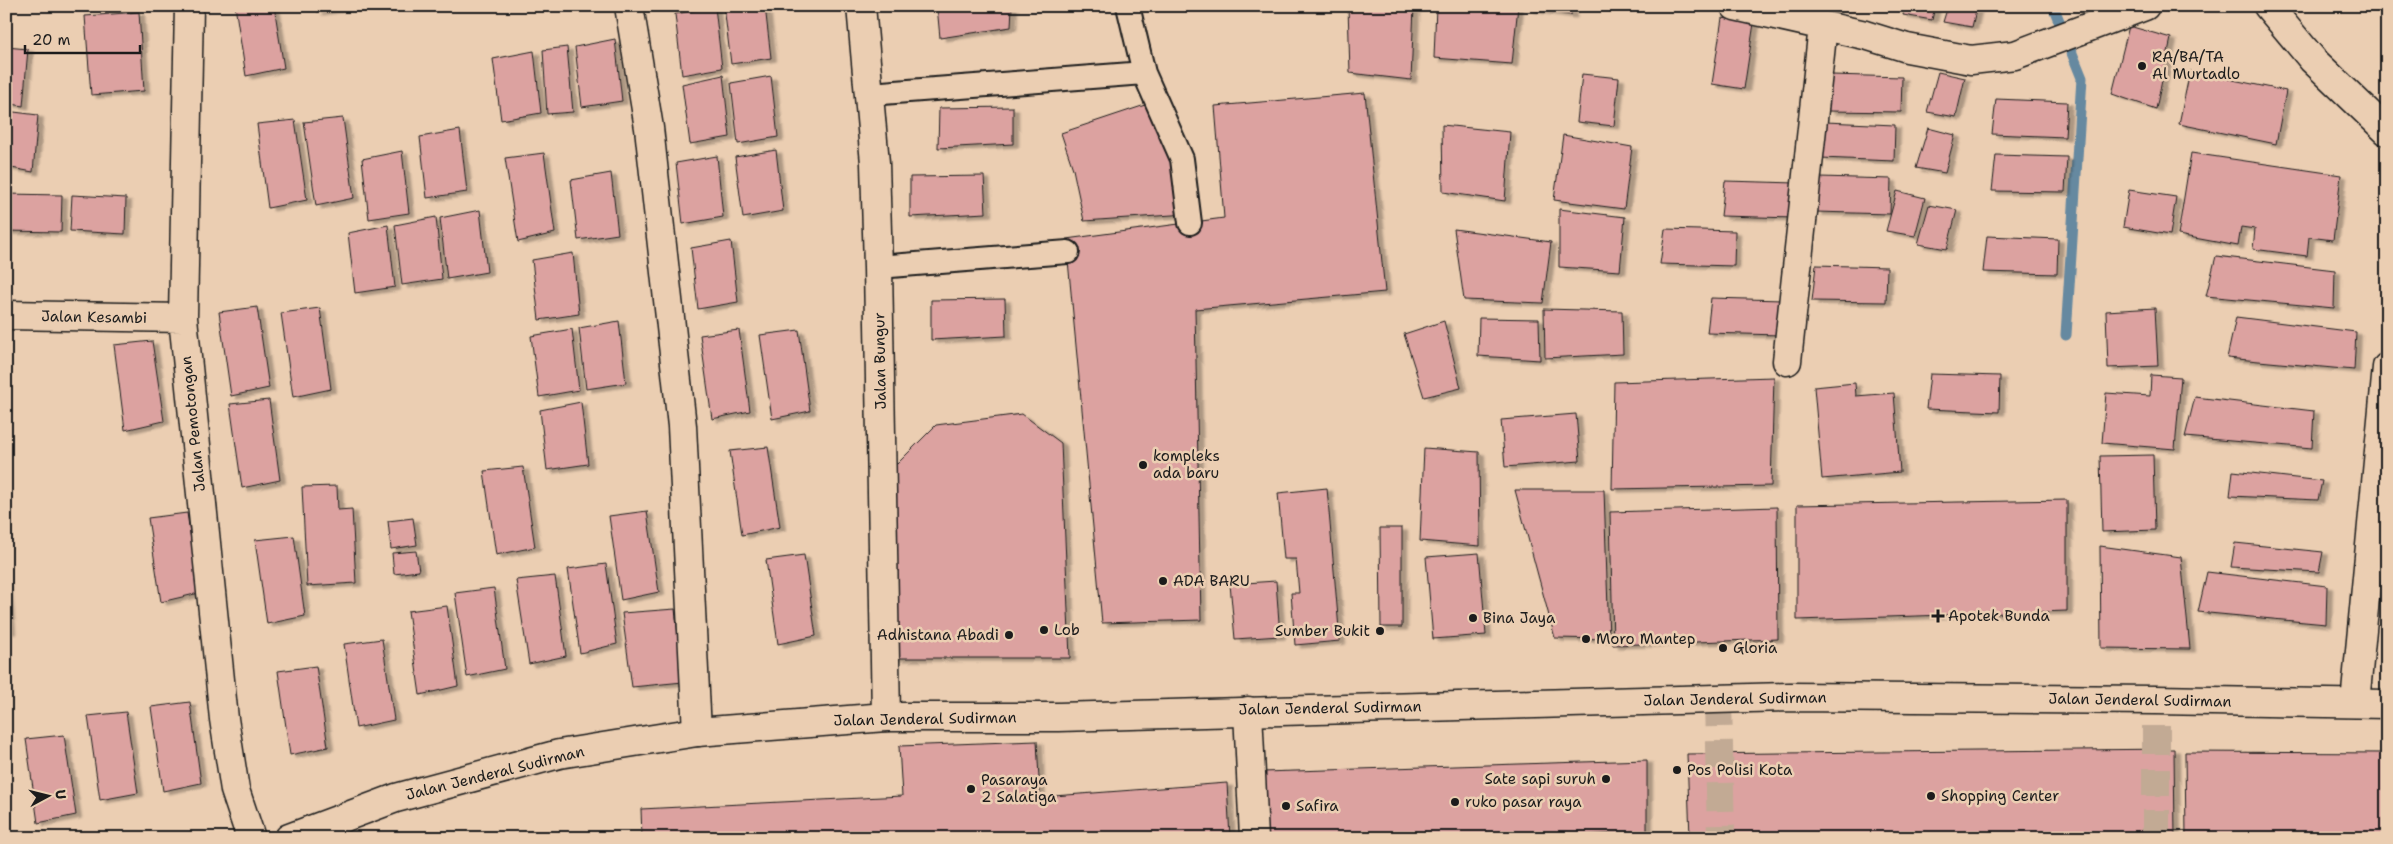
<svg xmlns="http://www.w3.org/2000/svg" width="2393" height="844" font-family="'Shantell Sans',sans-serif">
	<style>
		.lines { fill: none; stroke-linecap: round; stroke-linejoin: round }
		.stream { stroke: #6689a0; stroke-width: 11 }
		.building { fill: #dca2a0; stroke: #1c1c1c; filter: url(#shadow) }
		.pedestrian-tunnel { stroke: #c2aa94; stroke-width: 28; stroke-dasharray: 28 14; stroke-linecap: butt }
		.service-casing { stroke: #1c1c1c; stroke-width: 26 }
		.minor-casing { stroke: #1c1c1c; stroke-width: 31 }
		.tertiary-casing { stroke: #1c1c1c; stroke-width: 31 }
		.primary-casing { stroke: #1c1c1c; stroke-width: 31 }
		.service { stroke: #ebceb2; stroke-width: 22 }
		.minor { stroke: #ebceb2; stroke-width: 28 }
		.tertiary { stroke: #ebceb2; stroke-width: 28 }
		.primary { stroke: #ebceb2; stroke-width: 28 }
		.poi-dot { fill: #1c1c1c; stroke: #ebceb2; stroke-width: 2 }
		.labels { text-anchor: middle; stroke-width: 5; stroke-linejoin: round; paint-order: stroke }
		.poi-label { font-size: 15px; fill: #1c1c1c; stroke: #ebceb2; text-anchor: start }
		.street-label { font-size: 15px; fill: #1c1c1c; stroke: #ebceb2 }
	</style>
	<defs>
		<filter id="shadow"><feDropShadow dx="5.5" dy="3" stdDeviation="1" flood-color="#0004"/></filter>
	</defs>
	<rect width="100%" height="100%" fill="#ebceb2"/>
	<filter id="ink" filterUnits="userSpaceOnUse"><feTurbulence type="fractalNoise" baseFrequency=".02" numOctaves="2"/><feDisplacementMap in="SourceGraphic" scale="10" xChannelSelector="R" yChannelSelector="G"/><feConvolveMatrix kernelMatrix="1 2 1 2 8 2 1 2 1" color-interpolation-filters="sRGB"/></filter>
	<g filter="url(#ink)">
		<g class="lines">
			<path class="stream" d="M2053,6l29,72 -16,257"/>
		</g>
		<path class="building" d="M235,6h39l10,62 -38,8z
			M316,6h40l-39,6z
			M724,6h41l6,52 -40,6z
			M937,6h75l-1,21 -71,11z
			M1348,6h66l-3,74 -61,-7z
			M1436,6h82l-6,58 -78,-6z
			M1529,6h44l-2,9 -42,-6z
			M1905,6h30l-3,14 -29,-5z
			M1948,6h29l-5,21 -29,-5z
			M715,7l7,61 -40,7 -7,-61z
			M139,12l5,79 -53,4 -6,-79z
			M1722,18l32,5 -10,66 -32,-5z
			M2129,26l42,12 -15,71 -44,-15z
			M615,39l7,62 -40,6 -7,-60z
			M6,47l22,2 -5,57 -17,-3z
			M567,47l6,65 -26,2 -4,-64z
			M534,51l7,62 -40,7 -8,-61z
			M2190,71l96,20 -10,53 -97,-20z
			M1938,72l27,6 -9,39 -29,-5z
			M1582,74l37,4 -5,48 -37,-4z
			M723,75l7,62 -40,7 -8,-60z
			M1832,75l70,2 -1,35 -73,-1z
			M771,76l7,61 -40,7 -7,-61z
			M1365,93l20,199 -190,17 6,311 -99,3 -36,-384 158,-21 -9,-112z
			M1996,99l71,3 -2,35 -73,-3z
			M1148,104l20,40 19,70 -103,7 -11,-52 -12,-36z
			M1013,107v37l-75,4 1,-40z
			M6,111l32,4 -5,57 -27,-5z
			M343,118l11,80 -38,8 -12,-84z
			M295,120l12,80 -39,8 -11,-84z
			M1825,122l70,3 -1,36 -73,-3z
			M1442,125l68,7 -5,69 -62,-9z
			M1928,128l27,7 -10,38 -29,-5z
			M460,130l7,62 -40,6 -7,-61z
			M1563,135l69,12 -8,62 -70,-9z
			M776,150l7,61 -40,7 -8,-61z
			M402,151l7,62 -40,6 -7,-60z
			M544,153l11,80 -37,9 -13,-84z
			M2191,153l150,22 -8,65 -24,-3 -2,19 -54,-7 2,-20 -14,-2 -3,19 -60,-11z
			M1996,155l71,2 -2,35 -73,-1z
			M717,156l6,61 -40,7 -7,-61z
			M611,173l7,61 -40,6 -7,-60z
			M984,176l2,37 -76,4v-40z
			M1820,177l71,2 -1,35 -74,-2z
			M1725,181l71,2 -2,35 -73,-2z
			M2129,190l47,7 -6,38 -47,-8z
			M1897,191l28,7 -10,38 -29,-5z
			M6,194l56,1 -1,37 -55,-1z
			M72,195l54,3 -1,36 -55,-3z
			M1929,205l28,5 -10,39 -29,-5z
			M1559,209l66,8 -5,54 -61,-4z
			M480,210l7,62 -40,7 -7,-61z
			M436,217l6,62 -40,6 -7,-60z
			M388,225l7,62 -40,6 -7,-60z
			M1454,229l97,13 -8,61 -79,-3z
			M1665,229l70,2 -1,35 -74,-2z
			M1987,236l71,3 -1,35 -74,-2z
			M731,241l7,61 -40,7 -7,-61z
			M573,253l6,61 -40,6 -7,-60z
			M2216,256l119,14 -1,38 -128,-12z
			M1816,265l71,2 -1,35 -74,-1z
			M1711,298l71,2 -2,35 -73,-2z
			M1005,299l1,37 -75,4v-40z
			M257,307l12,81 -38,8 -12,-84z
			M320,308l11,81 -38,8 -12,-84z
			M2155,308l3,58 -50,2 -2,-57z
			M1544,309l78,2 1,43 -78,4z
			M2236,317l120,15 -2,38 -127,-12z
			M1479,318l60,1 1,41 -62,-4z
			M619,321l7,62 -40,6 -7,-61z
			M1444,321l17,67 -37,9 -20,-63z
			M572,329l7,61 -40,7 -8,-61z
			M739,330l11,81 -38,8 -12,-84z
			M799,330l11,81 -38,8 -12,-84z
			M152,341l12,80 -39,9 -11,-85z
			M1930,374l70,2 -1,36 -73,-3z
			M2151,375l30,2 -6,72 -73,-6 4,-50 44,3z
			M1774,377l-3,109 -159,3 2,-107z
			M1855,383l1,13 38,-3 6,79 -78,7 -8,-92z
			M2195,397l119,14 -2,37 -127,-11z
			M269,400l11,80 -38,8 -12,-84z
			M581,402l7,62 -41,6 -7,-60z
			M1022,414l39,29 9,215h-178l1,-190 43,-43z
			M1576,414l4,47 -75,6 -4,-47z
			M768,447l12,80 -38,8 -12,-84z
			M1424,448l55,4 1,94 -60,-5z
			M2153,455l2,75 -53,2 -2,-76z
			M523,467l12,80 -39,8 -12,-84z
			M2233,471l89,10 -4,19 -88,-4z
			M337,486l1,24 14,-1 4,74 -49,3 -5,-99z
			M1327,488l13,153 -45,4 -4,-52h8l-3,-34h-12l-6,-66z
			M1515,490h89l5,149 -54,-1z
			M2067,500v111l-270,9v-115z
			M1777,507l1,132 -165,6 -3,-133z
			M647,511l12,81 -38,8 -12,-84z
			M187,513l12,80 -38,9 -13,-84z
			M413,518l4,27 -26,4 -3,-28z
			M1380,528h22v99h-21z
			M294,536l11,80 -38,8 -12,-84z
			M2235,543l88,9 -4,20 -88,-5z
			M2100,546l81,11 9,92 -89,-1z
			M416,551l3,20 -25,3 -2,-21z
			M1479,553l7,82 -53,4 -7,-82z
			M804,555l12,81 -38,8 -12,-84z
			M606,564l11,80 -37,9 -12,-84z
			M2207,572l120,14 -1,38 -128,-12z
			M555,576l11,80 -37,8 -13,-84z
			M1276,581l4,55 -45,3 -5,-55z
			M6,582l4,49h-4z
			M494,588l11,81 -38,8 -12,-84z
			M447,606l11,80 -38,9 -12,-84z
			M675,609l8,73 -51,5 -10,-74z
			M382,639l12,81 -38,8 -12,-84z
			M316,666l12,81 -38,8 -12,-84z
			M190,702l11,81 -38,8 -12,-84z
			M126,712l12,81 -38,7 -12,-84z
			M64,735l12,80 -38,8 -12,-84z
			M1037,741l3,56 187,-14 3,55h-588l-1,-29 261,-13 -3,-50z
			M2174,749l1,89h-485l-3,-84z
			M2185,752l202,1v84l-201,1z
			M1647,760v72l-128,6h-256v-66z"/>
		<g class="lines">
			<path class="pedestrian-tunnel" d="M1718,699l3,139
				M2156,838v-138"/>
			<defs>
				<path id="service" d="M1128,6l16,67 38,86 8,64
					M869,94l275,-21
					M878,267l190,-15"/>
				<path id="minor" d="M629,6l20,122 33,298 15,306
					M1735,6l130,29 42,13 64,12 44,-5 130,-49
					M2268,6l45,54 74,71
					M1787,361l36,-335
					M2355,703l32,-336
					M1248,711l6,127"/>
				<path id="tertiary" d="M189,6l-6,312 41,401 11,71 16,48
					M861,6l14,157 3,104 8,450
					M6,315l177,3"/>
				<path id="primary" d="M289,838l107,-40 163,-44 138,-22 189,-15h172l732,-20 366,3 231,4"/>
			</defs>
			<use href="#service" class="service-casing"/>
			<use href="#minor" class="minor-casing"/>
			<use href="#tertiary" class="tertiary-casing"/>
			<use href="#primary" class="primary-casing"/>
			<use href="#service" class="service"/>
			<use href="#minor" class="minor"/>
			<use href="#tertiary" class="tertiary"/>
			<use href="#primary" class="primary"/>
		</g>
	</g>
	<g class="poi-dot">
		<circle cx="2142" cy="66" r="5"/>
		<circle cx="1143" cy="465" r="5"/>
		<circle cx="1163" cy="581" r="5"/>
		<path d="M1935.5 608.5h5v5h5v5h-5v5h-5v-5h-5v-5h5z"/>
		<circle cx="1473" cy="618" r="5"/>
		<circle cx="1044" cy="630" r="5"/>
		<circle cx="1380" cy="631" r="5"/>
		<circle cx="1009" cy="635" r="5"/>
		<circle cx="1586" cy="639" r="5"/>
		<circle cx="1723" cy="648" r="5"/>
		<circle cx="1677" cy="770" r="5"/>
		<circle cx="1606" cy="779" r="5"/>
		<circle cx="971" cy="789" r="5"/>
		<circle cx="1931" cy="796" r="5"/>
		<circle cx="1455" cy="802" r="5"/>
		<circle cx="1286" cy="806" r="5"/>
	</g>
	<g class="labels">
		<g class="poi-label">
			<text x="2152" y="62">RA/BA/TA<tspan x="2152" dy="17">Al Murtadlo</tspan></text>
			<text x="1153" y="461">kompleks<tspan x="1153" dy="17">ada baru</tspan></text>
			<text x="1173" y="586">ADA BARU</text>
			<text x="1948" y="621">Apotek Bunda</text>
			<text x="1483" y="623">Bina Jaya</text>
			<text x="1054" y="635">Lob</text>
			<text x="1370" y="636" text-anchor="end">Sumber Bukit</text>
			<text x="999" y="640" text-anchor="end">Adhistana Abadi</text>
			<text x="1596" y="644">Moro Mantep</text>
			<text x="1733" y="653">Gloria</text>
			<text x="1687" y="775">Pos Polisi Kota</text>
			<text x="1596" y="784" text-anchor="end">Sate sapi suruh</text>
			<text x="981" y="785">Pasaraya<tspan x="981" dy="17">2 Salatiga</tspan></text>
			<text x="1941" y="801">Shopping Center</text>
			<text x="1465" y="807">ruko pasar raya</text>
			<text x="1296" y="811">Safira</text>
		</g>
		<g class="street-label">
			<text transform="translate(94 317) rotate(1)" y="5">Jalan Kesambi</text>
			<text transform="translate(880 361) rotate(-91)" y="5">Jalan Bungur</text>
			<text transform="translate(193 424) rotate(-96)" y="5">Jalan Pemotongan</text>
			<text transform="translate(1735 699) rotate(-1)" y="5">Jalan Jenderal Sudirman</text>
			<text transform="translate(2140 700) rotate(1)" y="5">Jalan Jenderal Sudirman</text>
			<text transform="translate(1330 708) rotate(-1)" y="5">Jalan Jenderal Sudirman</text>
			<text transform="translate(925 719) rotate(-1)" y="5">Jalan Jenderal Sudirman</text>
			<text transform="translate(495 773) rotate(-14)" y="5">Jalan Jenderal Sudirman</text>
		</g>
	</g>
	<rect width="2393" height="844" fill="none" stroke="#ebceb2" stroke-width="25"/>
	<rect x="12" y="12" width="2368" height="819" fill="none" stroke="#1c1c1c" stroke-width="2" filter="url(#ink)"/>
	<g transform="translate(48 796) rotate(83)" stroke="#ebceb2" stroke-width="4" paint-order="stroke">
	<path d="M0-4L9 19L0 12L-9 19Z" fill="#1c1c1c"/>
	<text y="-8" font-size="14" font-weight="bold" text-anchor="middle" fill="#1c1c1c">U</text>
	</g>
	<path d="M25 45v8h115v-8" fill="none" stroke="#1c1c1c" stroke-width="2.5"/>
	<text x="32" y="45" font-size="15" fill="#1c1c1c" stroke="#ebceb2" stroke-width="4" paint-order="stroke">20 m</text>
</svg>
